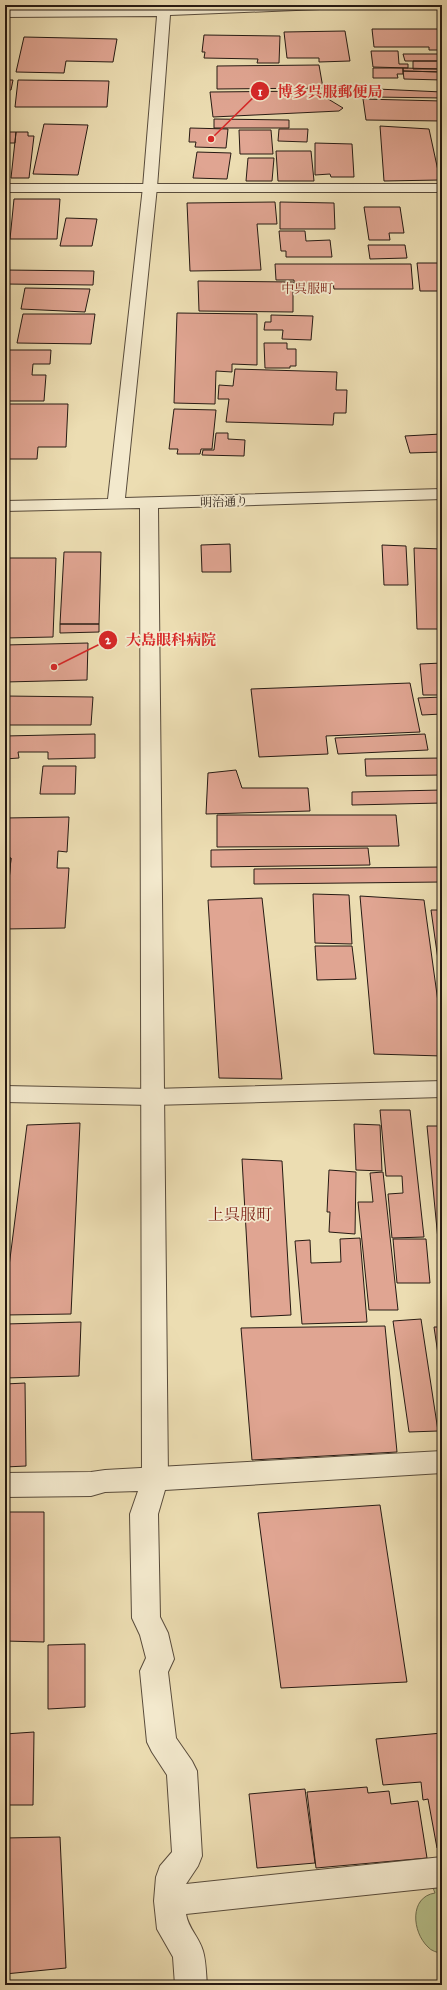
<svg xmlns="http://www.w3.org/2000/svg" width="447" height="1990" font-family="'IM FELL Great Primer','Noto Serif JP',serif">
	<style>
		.green { fill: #b7c18c; stroke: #6e6e50 }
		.building { fill: #e0a592; stroke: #261a13 }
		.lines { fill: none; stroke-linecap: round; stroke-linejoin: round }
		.minor-casing { stroke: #584b3b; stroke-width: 2 }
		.tertiary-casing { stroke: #584b3b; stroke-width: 2 }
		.minor { fill: #f3e9cd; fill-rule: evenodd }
		.tertiary { fill: #f3e9cd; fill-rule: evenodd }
		.labels { text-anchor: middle; stroke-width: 3.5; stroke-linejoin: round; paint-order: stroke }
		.far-street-label { font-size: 12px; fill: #261a13; stroke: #f3e9cd }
		.far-quarter-label { font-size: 13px; fill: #7a1f14; stroke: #f3e9cd }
		.quarter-label { font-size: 16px; fill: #7a1f14; stroke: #f3e9cd }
		.leader { fill: none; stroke: #d62828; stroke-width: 1.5 }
		.callout-dot { fill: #d62828; stroke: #f3e9cd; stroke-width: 1.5 }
		.mark-label { font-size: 12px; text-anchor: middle; font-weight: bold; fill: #fff }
		.callout-label { font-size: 15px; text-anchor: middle; font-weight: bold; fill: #d62828; stroke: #f3e9cd; stroke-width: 3.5; stroke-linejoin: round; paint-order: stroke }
	</style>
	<rect width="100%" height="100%" fill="#ecddb2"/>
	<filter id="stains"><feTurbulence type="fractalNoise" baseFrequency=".005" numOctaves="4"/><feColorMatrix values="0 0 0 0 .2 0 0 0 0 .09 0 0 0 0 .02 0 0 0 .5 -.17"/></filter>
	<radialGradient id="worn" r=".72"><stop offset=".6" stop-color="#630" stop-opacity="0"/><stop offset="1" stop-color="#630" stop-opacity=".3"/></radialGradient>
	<path class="green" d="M442,1856v98c-5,-2 -11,-3 -14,-7 -16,-15 -19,-50 7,-54 -6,-13 -1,-25 7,-37z"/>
	<path class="building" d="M372,29h70v21h-13v-3h-55z
		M345,31l5,30 -31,1v-4h-32l-3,-26z
		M204,35l76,1 -1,27h-22l1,-4 -54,-1 1,-6h-3z
		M24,37l93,2 -4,23 -47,-1 -2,12 -48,-1z
		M371,51h27l1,13h9v4l-35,-1z
		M403,54h39v7h-37z
		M413,61h29v8h-29z
		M319,65l4,23 -106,1v-23z
		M373,68h30v6h-6l1,4h-25z
		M403,68l39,1v3l-39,-1z
		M403,71l39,1v8l-38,-1z
		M5,80h8l-2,10h-6z
		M18,80l91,1 -2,26h-92z
		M377,89l65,3v6l-68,-1z
		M315,91l28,17 -4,3 -126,6 -3,-25z
		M363,99l79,2v20l-76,-1z
		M214,119l75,1v8h-75z
		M44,124l44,1 -10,50 -45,-1z
		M380,126l49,3 11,51 -56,1z
		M190,128l38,1 -2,19 -31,-1 1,-5h-7z
		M279,129h29l-1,13 -29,-1z
		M239,130h32l2,24h-33z
		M5,132h11l-1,11h-10z
		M16,132h12v4h6l-5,42h-18z
		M315,143l37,1 2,33h-23l-1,-3 -15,1z
		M276,151h35l3,30h-36z
		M197,152l34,1 -4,26 -34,-1z
		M248,158h26l-2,23h-26z
		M14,199h46l-3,40h-47z
		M275,202l2,22h-20l4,46 -71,1 -3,-68z
		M280,202l54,1 1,26h-55z
		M364,207h36l4,26h-15l1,7h-21z
		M66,218l31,1 -5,27h-32z
		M279,231h26l1,10 24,-1 2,17h-46v-6h-5z
		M368,245h37l2,13 -37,1z
		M417,263h25v28h-22z
		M275,264h136l2,25h-79l-1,-6h-39v-3h-18z
		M5,270l89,1 -1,14 -88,-1z
		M198,281l95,1v30l-94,-1z
		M25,288l65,1 -5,23 -64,-3z
		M177,313l80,1v51l-25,-1v8l-16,-1 -1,33 -41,-1z
		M23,314h72l-4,30 -74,-1z
		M271,315l42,1 -2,24 -29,-1 1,-9h-19l1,-8h6z
		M264,343h23v6h9v17h-6v2h-25z
		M5,350h46l-1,14h-17l-1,11h14l-2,26h-39z
		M235,369l102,3 -1,18h11l-1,23h-12l-1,12 -107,-3 3,-23h-11l1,-14 14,1z
		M5,404h63l-2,43h-28l-1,12h-32z
		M174,409l42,1 -4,39h-11l-1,5h-23l1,-5h-9z
		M216,433h12v6l17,1 -1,16 -42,-1 1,-5h11z
		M441,434l1,18 -32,1 -5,-17z
		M230,544l1,28h-29l-1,-27z
		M382,545l24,1 2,39h-24z
		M414,548l28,1v80h-25z
		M64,552h37l-2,72h-39z
		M5,558h51l-3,79 -48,1z
		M60,624h39v8l-39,1z
		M88,643l-1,37 -82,2v-37z
		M442,663v32h-19l-3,-31z
		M410,683l10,49 -94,4 2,18 -69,3 -8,-68z
		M5,696l88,1 -2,28h-86z
		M442,697v17l-20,1 -4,-17z
		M95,734v24l-47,1v-7h-30l1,6 -14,1v-23z
		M425,734l3,16 -90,4 -3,-16z
		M442,758v17l-76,1 -1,-17z
		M43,766h33l-1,28h-35z
		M236,770l6,18h66l2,23 -104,3 2,-41z
		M442,790v13l-90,2v-13z
		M217,815h179l3,31 -182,1z
		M69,817l-2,35 -9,-1 -1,17h12l-4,60 -60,1 6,-71h-6v-40z
		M368,848l2,17 -159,2v-17z
		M5,858h6l-6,69z
		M442,867v15l-188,2v-15z
		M313,894l36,1 3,49 -37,-1z
		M360,896l64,4 18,131v25l-68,-2z
		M262,898l20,181 -63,-1 -11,-178z
		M431,910h11v78z
		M315,946h37l4,33 -39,1z
		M380,1110h30l14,127 -32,1 -4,-44 15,-1 -1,-17h-16z
		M80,1123l-9,191 -66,1v-17l22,-173z
		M354,1124l26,1 2,46 -26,-1z
		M427,1126h15v155z
		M242,1159l40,2 9,154 -40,2z
		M329,1170l27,2 -1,62 -26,-2 1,-20h-3z
		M383,1172l15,138h-29l-11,-108h15l-3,-29z
		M360,1238l7,84 -65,2 -7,-83 15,-1 1,23 30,-1 -1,-23z
		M393,1239h33l4,44h-33z
		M421,1319l17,112 -29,1 -16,-111z
		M81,1322l-2,54 -74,2v-54z
		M385,1326l12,126 -145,8 -11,-132z
		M434,1327h8v54z
		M25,1383l1,83 -21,1v-83z
		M380,1505l27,177 -126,6 -23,-175z
		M5,1512h39v130l-39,-1z
		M85,1644v63l-37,2v-64z
		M34,1732l-1,73h-28v-71z
		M442,1733v115h-5l-9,-49 -5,1 -2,-18 -38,3 -7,-46z
		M367,1787l1,6 21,-2 2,13 27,-3 9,57 -111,10 -9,-76z
		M305,1789l10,74 -58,5 -8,-74z
		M60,1837l6,131 -61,6v-136z"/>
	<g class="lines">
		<defs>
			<path id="minor" d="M5,184h437v8h-437z
				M442,1081v16l-290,8 -147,-3v-16l147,3z
				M442,1451v22l-277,17 -7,24 2,103 8,16 6,26 -6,13 8,66 16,23 5,10 5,85 -4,10 -12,18 256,-27v30l-256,27c2,14 13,23 17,37 3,10 3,23 4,34h-32l-2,-28 -16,-28 -3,-28 2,-24 4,-11 12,-14 -5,-77 -15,-23 -5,-10 -7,-71 6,-13 -6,-23 -8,-17 -2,-104 8,-23 -33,1 -14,4 -86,1v-24l86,-1 14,-2z"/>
			<path id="tertiary" d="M161,5h12l-1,3 65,-3h89l-6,4 -150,6 -13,172 -32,311 317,-9v10l-284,9 10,971 -4,8 -9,3 -9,-3 -4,-8 -2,-971 -135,3v-10l103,-2 35,-312 14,-171 -152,1v-8l154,-1z"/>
		</defs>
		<use href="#minor" class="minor-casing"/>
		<use href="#tertiary" class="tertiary-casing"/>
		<use href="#minor" class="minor"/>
		<use href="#tertiary" class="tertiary"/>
	</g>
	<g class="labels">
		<g class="far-street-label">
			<text transform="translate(224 502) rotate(-2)" y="4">明治通り</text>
		</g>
		<g class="far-quarter-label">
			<text x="307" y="293">中呉服町</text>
		</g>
		<g class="quarter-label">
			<text x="240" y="1220">上呉服町</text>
		</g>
	</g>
	<path class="leader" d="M211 139L260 91M54 667L108 640"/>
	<g class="callout-dot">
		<circle cx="211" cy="139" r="4"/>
		<circle cx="54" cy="667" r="4"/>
		<circle cx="260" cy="91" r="10"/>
		<circle cx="108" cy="640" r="10"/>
	</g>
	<g class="mark-label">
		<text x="260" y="96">1</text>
		<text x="108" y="644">2</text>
	</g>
	<g class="callout-label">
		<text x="330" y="97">博多呉服郵便局</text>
		<text x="171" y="645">大島眼科病院</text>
	</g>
	<rect width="447" height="1990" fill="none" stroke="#ecddb2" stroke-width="20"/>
	<rect x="6" y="6" width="435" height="1978" fill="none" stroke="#261a13" stroke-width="2"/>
	<rect x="10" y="10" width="427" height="1970" fill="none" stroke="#261a13"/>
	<rect width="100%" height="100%" filter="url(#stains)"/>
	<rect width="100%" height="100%" fill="url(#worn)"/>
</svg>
